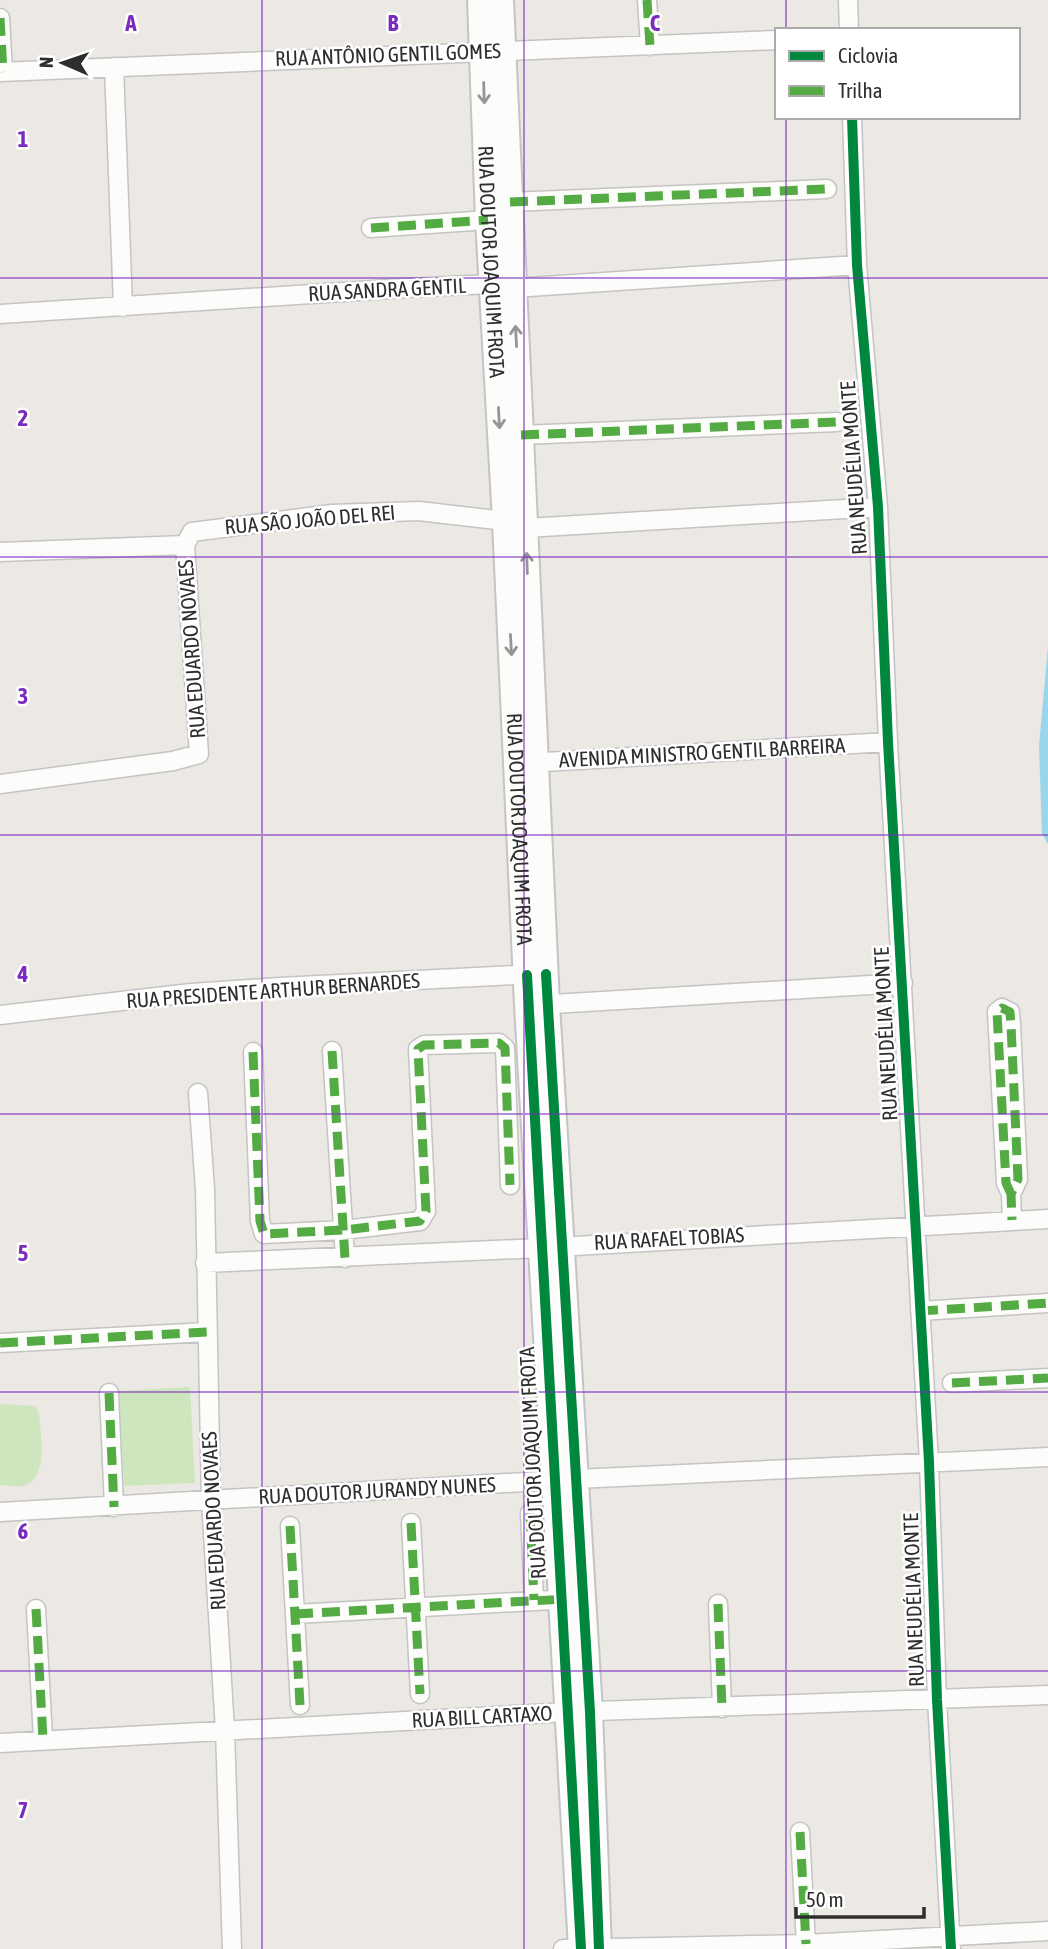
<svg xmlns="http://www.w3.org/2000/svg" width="1048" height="1949" font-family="'Asap Condensed',sans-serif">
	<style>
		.green { fill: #cee6be }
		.water { fill: #99d6ec }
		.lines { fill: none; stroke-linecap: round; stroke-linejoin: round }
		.street-casing { stroke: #c5c4c5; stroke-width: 21 }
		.secondary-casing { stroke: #c5c4c5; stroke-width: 28 }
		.street { stroke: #fcfcfb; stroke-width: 18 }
		.secondary { stroke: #fcfcfb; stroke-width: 24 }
		.quiet { stroke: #54ab44; stroke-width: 9; stroke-dasharray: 18 9; stroke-linecap: butt }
		.cycleway-casing { stroke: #fff; stroke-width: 15 }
		.cycleway { stroke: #00873e; stroke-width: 10 }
		.oneway { stroke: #959594 }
		.grid { fill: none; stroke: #7b2cbf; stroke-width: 2; stroke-opacity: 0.55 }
		.labels { text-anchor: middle; stroke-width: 5; stroke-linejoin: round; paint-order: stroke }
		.street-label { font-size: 21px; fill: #2e2e2e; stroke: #fff }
		.grid-label { font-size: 23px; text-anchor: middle; font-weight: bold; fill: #7b2cbf; stroke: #fff; stroke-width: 5; stroke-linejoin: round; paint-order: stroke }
	</style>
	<rect width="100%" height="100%" fill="#ece8e4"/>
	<path class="green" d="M190,1387l5,96 -71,3 -5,-95z
		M4,1404l31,2 4,7c1,20 11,65 -16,73 -6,2 -16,-1 -23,-1v-80z"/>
	<path class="water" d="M1048,646v198l-6,-10 -3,-88z"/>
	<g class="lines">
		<defs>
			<path id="street" d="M647,0l3,46
				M848,0l1,30
				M0,18l3,54
				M114,67l9,240
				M0,72l777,-32
				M852,117l5,148 21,242 10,235 41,720 8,238 14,249
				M510,202l317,-13
				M371,228l117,-8
				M0,314l405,-26 86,-4 23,4 343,-23
				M521,435l316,-13
				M0,552l185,-7 7,-13 140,-18 87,-3 86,10 21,7 352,-21
				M527,763l361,-21
				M0,784l173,-23 26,-7 -14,-209
				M536,1005l367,-22
				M0,1015l191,-22 89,-6 256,-13
				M332,1051l13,207
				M253,1052l7,169 4,13 80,-4 76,-9 6,-10 -8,-162 6,-4 75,-2 6,5 5,137
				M198,1093l7,96 6,312 14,229 7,219
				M1011,1194l-5,-11 -9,-171 5,-4 8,4 1,13 7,154 -7,15 1,26
				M205,1263l335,-15 508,-29
				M920,1311l128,-8
				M0,1343l207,-11
				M952,1383l96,-5
				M109,1393l5,114
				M0,1512l576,-33 472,-22
				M530,1513l4,87
				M411,1523l9,171
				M290,1526l10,179
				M718,1604l4,104
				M36,1609l7,130
				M295,1614l276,-15
				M0,1743l569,-31 479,-17
				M800,1832l6,112
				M563,1949l243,-5 242,-13"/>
			<g id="secondary">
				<path id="s1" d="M480,0l8,220 17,301 22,484 54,944"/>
				<path d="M501,0l46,1004 43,708 9,237"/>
			</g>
		</defs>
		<use href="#street" class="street-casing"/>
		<use href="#secondary" class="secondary-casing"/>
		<use href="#street" class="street"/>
		<use href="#secondary" class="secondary"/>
		<path class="quiet" d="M647,0l3,46
			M0,18l3,54
			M510,202l317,-13
			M371,228l117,-8
			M521,435l316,-13
			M332,1051l13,207
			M253,1052l7,169 4,13 80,-4 76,-9 6,-10 -8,-162 6,-4 75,-2 6,5 5,137
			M1011,1194l-5,-11 -9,-171 5,-4 8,4 1,13 7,154 -7,15 1,26
			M920,1311l128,-8
			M0,1343l207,-11
			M952,1383l96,-5
			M109,1393l5,114
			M530,1513l4,87
			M411,1523l9,171
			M290,1526l10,179
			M718,1604l4,104
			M36,1609l7,130
			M295,1614l272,-15
			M800,1832l6,112"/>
		<defs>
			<path id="cycleway" d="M852,117l5,148 21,242 10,235 41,720 8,238 14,249
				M546,974l44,738 9,237
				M527,975l54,974"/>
		</defs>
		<use href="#cycleway" class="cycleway-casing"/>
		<use href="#cycleway" class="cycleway"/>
	</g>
	<defs><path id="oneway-shaft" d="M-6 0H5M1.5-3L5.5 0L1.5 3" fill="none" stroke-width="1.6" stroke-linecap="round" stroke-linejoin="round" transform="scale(1.75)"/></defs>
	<g class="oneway">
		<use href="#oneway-shaft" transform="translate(484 93) rotate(88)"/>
		<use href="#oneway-shaft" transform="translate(516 336) rotate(-93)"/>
		<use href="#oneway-shaft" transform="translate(499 418) rotate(87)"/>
		<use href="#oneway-shaft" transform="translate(527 563) rotate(-92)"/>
		<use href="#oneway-shaft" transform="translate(511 645) rotate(87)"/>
	</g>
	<path class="grid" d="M262,0v1949M524,0v1949M786,0v30M786,117v1832M0,278h1048M0,557h1048M0,835h1048M0,1114h1048M0,1392h1048M0,1671h1048"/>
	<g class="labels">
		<g class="street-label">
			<text transform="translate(388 55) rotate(-2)" y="7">RUA ANTÔNIO GENTIL GOMES</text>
			<text dy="7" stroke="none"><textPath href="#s1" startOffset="262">RUA DOUTOR JOAQUIM FROTA</textPath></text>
			<text transform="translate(387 290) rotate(-3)" y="7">RUA SANDRA GENTIL</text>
			<text transform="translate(854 468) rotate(-94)" y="7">RUA NEUDÉLIA MONTE</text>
			<text transform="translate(310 520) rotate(-5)" y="7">RUA SÃO JOÃO DEL REI</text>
			<text transform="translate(192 649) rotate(-94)" y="7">RUA EDUARDO NOVAES</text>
			<text transform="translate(702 753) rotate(-3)" y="7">AVENIDA MINISTRO GENTIL BARREIRA</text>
			<text dy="7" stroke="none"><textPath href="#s1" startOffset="830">RUA DOUTOR JOAQUIM FROTA</textPath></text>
			<text transform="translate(273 991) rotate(-4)" y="7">RUA PRESIDENTE ARTHUR BERNARDES</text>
			<text transform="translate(886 1034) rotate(-93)" y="7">RUA NEUDÉLIA MONTE</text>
			<text transform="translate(669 1239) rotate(-3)" y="7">RUA RAFAEL TOBIAS</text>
			<text transform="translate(533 1463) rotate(-93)" y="7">RUA DOUTOR JOAQUIM FROTA</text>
			<text transform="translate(377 1491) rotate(-3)" y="7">RUA DOUTOR JURANDY NUNES</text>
			<text transform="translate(214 1521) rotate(-93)" y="7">RUA EDUARDO NOVAES</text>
			<text transform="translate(914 1600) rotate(-92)" y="7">RUA NEUDÉLIA MONTE</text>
			<text transform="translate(482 1717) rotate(-3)" y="7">RUA BILL CARTAXO</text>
		</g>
	</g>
	<g class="grid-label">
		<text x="131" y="31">A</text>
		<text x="393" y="31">B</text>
		<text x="655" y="31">C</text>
		<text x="23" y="147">1</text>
		<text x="23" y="426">2</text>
		<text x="23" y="704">3</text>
		<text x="23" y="982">4</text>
		<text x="23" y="1261">5</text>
		<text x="23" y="1539">6</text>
		<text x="23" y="1818">7</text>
	</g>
	<rect x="775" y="28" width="245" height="91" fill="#ffffff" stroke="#ababab" stroke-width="2"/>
	<rect x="789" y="51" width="35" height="10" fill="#00873e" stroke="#ababab" stroke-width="2"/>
	<text x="838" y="63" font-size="21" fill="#2e2e2e">Ciclovia</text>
	<rect x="789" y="86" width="35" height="10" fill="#54ab44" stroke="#ababab" stroke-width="2"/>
	<text x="838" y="98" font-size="21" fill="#2e2e2e">Trilha</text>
	<g transform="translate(63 63) rotate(272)" stroke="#ffffff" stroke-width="5" paint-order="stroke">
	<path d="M0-5L12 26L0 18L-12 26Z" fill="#2e2e2e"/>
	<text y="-10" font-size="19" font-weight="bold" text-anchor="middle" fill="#2e2e2e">N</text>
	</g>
	<path d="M796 1907v10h128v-10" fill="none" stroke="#2e2e2e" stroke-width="3.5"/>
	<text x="806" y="1907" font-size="21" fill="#2e2e2e" stroke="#ffffff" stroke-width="5" paint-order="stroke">50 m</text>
</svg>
